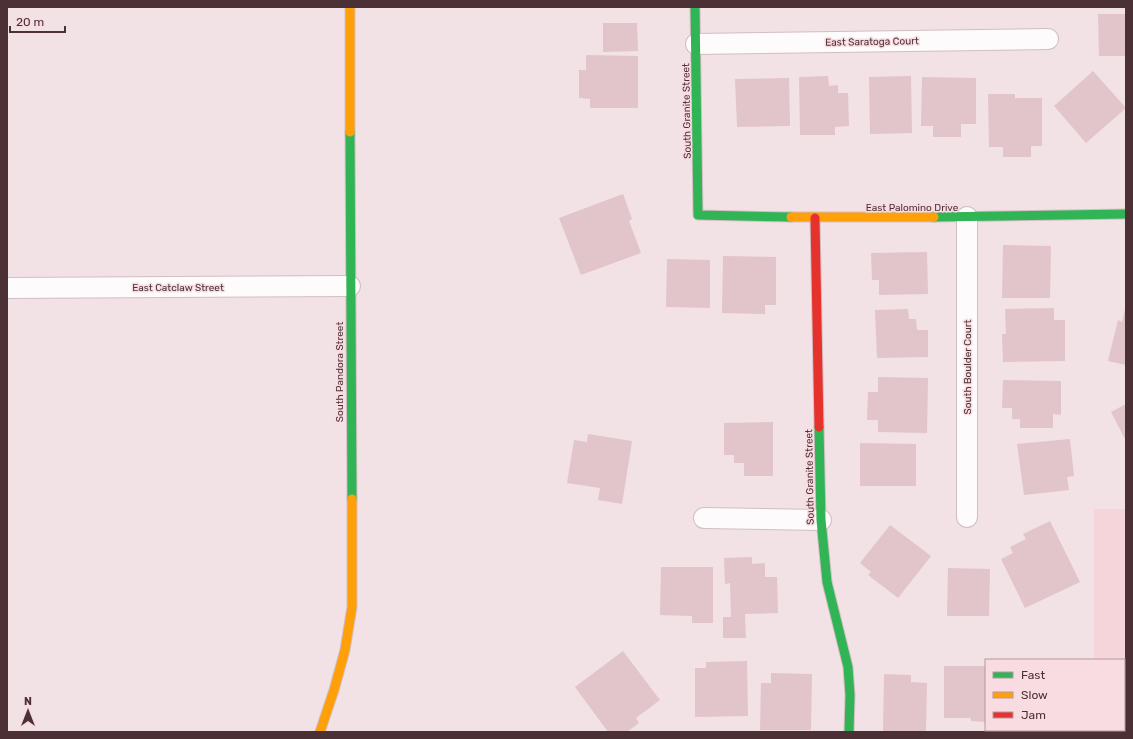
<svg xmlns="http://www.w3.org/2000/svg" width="1133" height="739" font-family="Rubik,sans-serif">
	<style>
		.built { fill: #f5d4da }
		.building { fill: #e2c4cb }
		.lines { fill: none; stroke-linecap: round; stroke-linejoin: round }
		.street-casing { stroke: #d2bec2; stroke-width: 22 }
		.fast-casing { stroke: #d2bec2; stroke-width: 11 }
		.slow-casing { stroke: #d2bec2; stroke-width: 11 }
		.jam-casing { stroke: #d2bec2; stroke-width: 11 }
		.street { stroke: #fdfbfb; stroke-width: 20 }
		.fast { stroke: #30b455; stroke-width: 9 }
		.slow { stroke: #ff9f0a; stroke-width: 9 }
		.jam { stroke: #e5322d; stroke-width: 9 }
		.labels { text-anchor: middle; stroke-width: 3; stroke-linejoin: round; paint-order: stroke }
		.street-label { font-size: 10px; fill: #4b3136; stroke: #f8dce1 }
	</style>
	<rect width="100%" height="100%" fill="#f2e2e5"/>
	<path class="built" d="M1094,509h32v223h-32v-2h30v-70h-30z"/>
	<path class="building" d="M1098,14h28v42h-27z
		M603,23h34l1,28 -35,1z
		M586,55l52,1v52h-48v-9l-11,-1v-28h7z
		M1093,71l33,37 -40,35 -32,-37z
		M828,76l1,10 9,-1v8h10l1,33 -14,1v8h-35l-1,-58z
		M911,76l1,57 -42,1 -1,-57z
		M922,77l54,1v46h-15v13h-28v-11h-12z
		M789,78l1,48 -53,1 -2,-48z
		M988,94h27v4h27v48h-11v11h-28v-10h-14z
		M623,194l9,25 -3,2 12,32 -60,22 -22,-57z
		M1003,245l48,1 -1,52h-48z
		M927,252l1,42 -49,1v-15h-7l-1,-27z
		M723,256l53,1v48h-11v9l-43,-1z
		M667,259l43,1v48l-44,-1z
		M1054,308v12h11v41l-62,1 -1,-28h4l-1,-25z
		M908,309l1,10h7l1,11h11v27l-51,1 -2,-48z
		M1125,309h1v56l-18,-4 10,-41 4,2z
		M878,377l50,1 -1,55 -49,-1v-12h-11l1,-28h10z
		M1003,380l58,1v34l-8,-1v14h-33v-9h-8v-11h-10z
		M1126,404v37l-15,-29z
		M773,422v54h-29v-13h-10v-8h-10v-32z
		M588,434l44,7 -10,63 -24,-4 2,-12 -33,-5 7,-43 13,2z
		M1070,439l4,37 -7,1 2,13 -45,5 -7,-51z
		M860,443l56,1v42h-56z
		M1050,521l30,61 -55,26 -24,-49 12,-6 -3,-6 16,-8 -3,-5z
		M890,525l41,31 -33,42 -30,-23 3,-3 -11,-9z
		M752,557v7l13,-1v14h12l1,36 -33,1 1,24h-23v-21h8l-1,-34 -5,1 -1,-26z
		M661,567h52v56h-21v-7l-32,-1z
		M948,568l42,1 -1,47h-42z
		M623,651l37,49 -24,18 3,5 -12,9h-19l-33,-45z
		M747,661l1,55 -53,1v-49h11v-6z
		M944,666h42v56l-15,-1v-3h-27z
		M771,673l41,1 -1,56h-51l1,-47h10z
		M884,674l27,1v7l16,1 -1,48h-43z
		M1017,730h50l1,2h-55z"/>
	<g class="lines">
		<defs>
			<path id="street" d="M696,44l352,-5
				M967,217v300
				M7,288l343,-2
				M704,518l117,2"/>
			<path id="fast" d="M695,7l3,208 93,2
				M350,132l2,367
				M934,217l192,-3
				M819,427l2,93 6,62 21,85 2,28 -1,37"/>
			<path id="slow" d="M350,7v125
				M791,217h143
				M320,732l14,-42 11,-40 7,-43v-108"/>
			<path id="jam" d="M815,218l4,209"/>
		</defs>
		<use href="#street" class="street-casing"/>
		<use href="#fast" class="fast-casing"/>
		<use href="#slow" class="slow-casing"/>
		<use href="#jam" class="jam-casing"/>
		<use href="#street" class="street"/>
		<use href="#fast" class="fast"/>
		<use href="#slow" class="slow"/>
		<use href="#jam" class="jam"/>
	</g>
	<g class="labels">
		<g class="street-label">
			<text transform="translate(872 41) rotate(-1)" y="4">East Saratoga Court</text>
			<text transform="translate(686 111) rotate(-91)" y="4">South Granite Street</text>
			<text x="912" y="211">East Palomino Drive</text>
			<text x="178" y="291">East Catclaw Street</text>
			<text transform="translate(967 367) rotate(-90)" y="4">South Boulder Court</text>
			<text transform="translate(339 372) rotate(-90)" y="4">South Pandora Street</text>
			<text transform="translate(809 477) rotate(-91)" y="4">South Granite Street</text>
		</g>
	</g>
	<rect width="1133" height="739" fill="none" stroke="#4b3136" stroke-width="16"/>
	<rect x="985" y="659" width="140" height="72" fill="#f8dce1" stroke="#b3989d"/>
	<rect x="993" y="672" width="20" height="6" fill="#30b455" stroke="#b3989d"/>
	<text x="1021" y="679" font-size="12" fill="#4b3136">Fast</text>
	<rect x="993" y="692" width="20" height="6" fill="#ff9f0a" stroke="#b3989d"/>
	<text x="1021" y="699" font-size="12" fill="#4b3136">Slow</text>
	<rect x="993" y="712" width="20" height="6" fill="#e5322d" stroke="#b3989d"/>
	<text x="1021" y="719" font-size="12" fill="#4b3136">Jam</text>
	<g transform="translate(28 711)" stroke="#f8dce1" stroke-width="3" paint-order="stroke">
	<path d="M0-3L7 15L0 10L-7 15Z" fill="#4b3136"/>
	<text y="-6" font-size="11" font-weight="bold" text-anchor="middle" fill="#4b3136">N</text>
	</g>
	<path d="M10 26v6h55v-6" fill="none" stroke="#4b3136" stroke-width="2"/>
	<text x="16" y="26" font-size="12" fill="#4b3136" stroke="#f8dce1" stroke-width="3" paint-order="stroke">20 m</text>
</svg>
